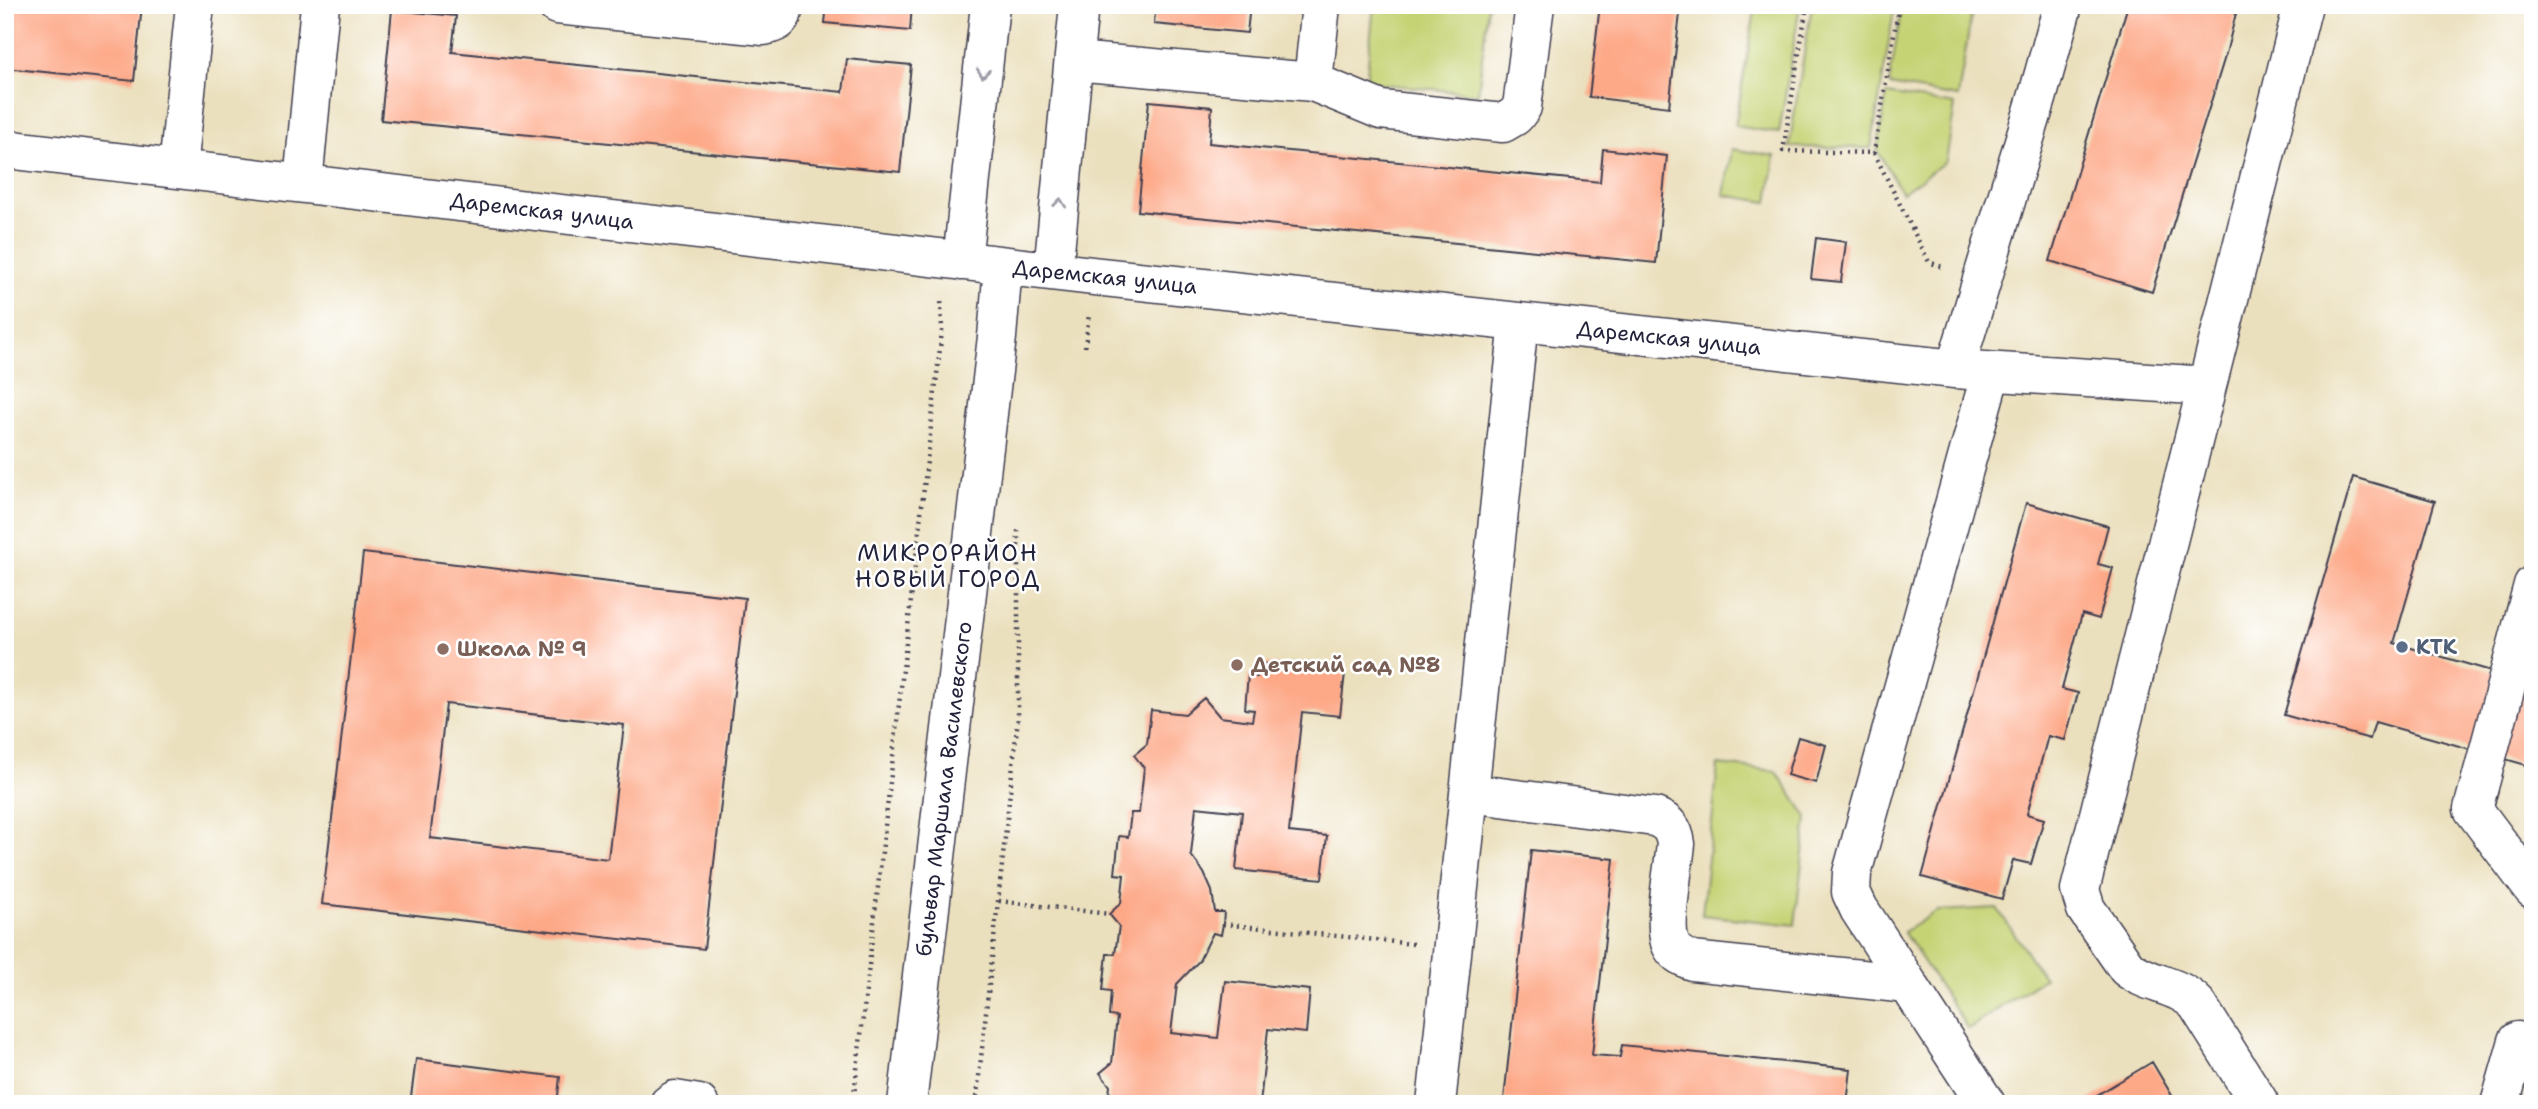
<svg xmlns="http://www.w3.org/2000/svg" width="2538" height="1109" font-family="'Shantell Sans',sans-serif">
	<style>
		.green { fill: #c6d374; stroke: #747a58; stroke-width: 2 }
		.building { fill: #fda988; fill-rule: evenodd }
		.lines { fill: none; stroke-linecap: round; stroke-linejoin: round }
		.minor-casing { stroke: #403e4f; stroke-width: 41 }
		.path { stroke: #403e4f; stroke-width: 4.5; stroke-dasharray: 2 5; stroke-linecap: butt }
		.minor { stroke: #fff; stroke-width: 38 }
		.oneway { stroke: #9c9ca7 }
		.service-dot { fill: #5c6f8a; stroke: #fff; stroke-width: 2.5 }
		.education-dot { fill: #8d6e63; stroke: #fff; stroke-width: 2.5 }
		.labels { text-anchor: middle; stroke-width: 5; stroke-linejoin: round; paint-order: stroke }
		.street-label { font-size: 21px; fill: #22223b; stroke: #fff }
		.service-label { font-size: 21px; font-weight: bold; fill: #4e5e75; stroke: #fff; text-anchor: start }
		.education-label { font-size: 21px; font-weight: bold; fill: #785e54; stroke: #fff; text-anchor: start }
		.neighbourhood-label { font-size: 23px; letter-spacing: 2px; fill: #22223b; stroke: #fff }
	</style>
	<rect width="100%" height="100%" fill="#fff"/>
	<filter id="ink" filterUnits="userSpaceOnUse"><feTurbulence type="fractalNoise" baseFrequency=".0143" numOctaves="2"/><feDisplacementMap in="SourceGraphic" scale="14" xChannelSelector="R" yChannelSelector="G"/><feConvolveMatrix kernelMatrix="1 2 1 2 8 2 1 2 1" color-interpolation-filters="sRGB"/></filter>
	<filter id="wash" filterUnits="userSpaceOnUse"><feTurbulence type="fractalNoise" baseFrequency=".00686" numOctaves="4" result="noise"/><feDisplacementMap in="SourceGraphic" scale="28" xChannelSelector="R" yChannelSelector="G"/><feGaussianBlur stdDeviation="1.57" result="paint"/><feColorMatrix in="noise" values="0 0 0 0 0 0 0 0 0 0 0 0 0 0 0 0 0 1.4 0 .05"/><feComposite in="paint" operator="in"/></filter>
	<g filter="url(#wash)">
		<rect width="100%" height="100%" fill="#ebe0be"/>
		<path class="green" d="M1374,5h114l-10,89 -112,-12z
			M1756,5h44l-21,128 -44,-7z
			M1812,5h83l-24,143 -82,-1z
			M1902,5h71l-15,92 -69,-12z
			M1887,94l68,11 -9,56 -44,32 -25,-43z
			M1732,149l43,7 -7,46 -44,-7z
			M1718,765l58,6 31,46 -12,108 -93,-10z
			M1997,908l47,70 -76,51 -64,-97 33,-21z"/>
		<g id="blocks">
			<path class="building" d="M5,5h137l-8,76 -129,-13z
				M827,5h85l-2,26 -85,-8z
				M1156,5h94l-3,28 -93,-9z
				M1600,5h81l-12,102 -80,-10z
				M2128,5h110l-11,45 -75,242 -102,-31z
				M392,10l64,6 -4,36 391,40 4,-33 64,6 -11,107 -519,-52z
				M1149,101l63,6 -3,36 391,39 3,-33 64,7 -11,107 -518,-52z
				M1816,238l30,4 -5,40 -30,-3z
				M2353,477l82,24 -41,142 139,40v84l-158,-45 -5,17 -86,-24z
				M2026,503l82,23 -10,38 15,4 -14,51 -17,-5 -20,75 16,4 -13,47 -17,-4 -21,78 17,5 -13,45 -18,-4 -11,39 -80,-22z
				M363,553l382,45 -41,351 -382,-45zM446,704l178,21 -16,134 -178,-21z
				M1258,663l87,10 -5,43 -38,-4 -13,120 38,4 -5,43 -86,-9 6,-58 -46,-5 -5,48 13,18 8,18 3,21h9l-1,12 -2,11 -8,-2 -14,28 -22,23 -6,49 47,5 7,-57 85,9 -4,43 -38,-4 -8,75h-152l2,-18 -10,-13 12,-10 5,-46 -8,-1 2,-25 -8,-1 4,-36h8l4,-28 -10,-12 12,-11 3,-28 -9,-1 4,-38 9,1 3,-24h8l5,-45 -10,-13 13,-11 4,-34 34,4 19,-16 16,19 32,4 2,-11 -9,-1 3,-34 9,2z
				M1798,737l28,8 -10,38 -29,-8z
				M1531,850l83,9 -22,196 28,2 2,-12 229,24 -4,35h-298l-45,-5z
				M416,1059l144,18 -3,27h-147z
				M2152,1062l25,42h-95z"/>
		</g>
	</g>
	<g filter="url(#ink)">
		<use href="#blocks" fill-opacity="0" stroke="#403e4f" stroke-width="2"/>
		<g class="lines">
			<defs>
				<path id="minor" d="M557,5l207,21c14,-3 19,-6 20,-21
					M1074,61l239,21 8,-77
					M1313,82l68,28 122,13 12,-7 7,-9 13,-102
					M5,149l1088,127 862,93 252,17
					M178,169l17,-164
					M303,183l17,-178
					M962,261l28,-256
					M1053,271l26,-266
					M1955,369l83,-274 25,-90
					M2533,585l-60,224 60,80
					M1470,793l185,24c13,5 19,12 21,27 -2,22 -14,82 -5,101 4,9 12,12 21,16l216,23 78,120
					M1908,984l-49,-75 -8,-17 1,-19 139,-501
					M669,1104l6,-4 24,4
					M907,1104l90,-767 6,-71
					M1436,1104l83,-782
					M2260,1104l-63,-100c-19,-20 -49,-19 -70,-36l-41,-59 -6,-19 223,-885
					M2500,1104l18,-63"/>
			</defs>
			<use href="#minor" class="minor-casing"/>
			<path class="path" d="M1807,5l-24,146 91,2 25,-148
				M1874,153l55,109 16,6
				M1085,347l4,-33
				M999,901l110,13
				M1223,924l191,20
				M853,1104l89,-773 -1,-33
				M976,1104l42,-386v-192"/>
			<use href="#minor" class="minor"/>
		</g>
		<defs><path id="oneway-chevron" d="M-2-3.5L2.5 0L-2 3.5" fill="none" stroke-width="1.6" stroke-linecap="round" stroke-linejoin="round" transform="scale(1.75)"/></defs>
		<g class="oneway">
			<use href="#oneway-chevron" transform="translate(983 73) rotate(96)"/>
			<use href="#oneway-chevron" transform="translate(1060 203) rotate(-84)"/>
		</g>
	</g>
	<circle class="service-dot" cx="2402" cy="647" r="7"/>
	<g class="education-dot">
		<circle cx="443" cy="649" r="7"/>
		<circle cx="1237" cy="665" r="7"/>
	</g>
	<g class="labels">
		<g class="street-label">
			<text transform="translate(542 211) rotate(7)" y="7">Даремская улица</text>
			<text transform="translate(1105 277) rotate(6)" y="7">Даремская улица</text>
			<text transform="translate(1669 338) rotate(6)" y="7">Даремская улица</text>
			<text transform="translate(944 789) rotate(-83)" y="7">бульвар Маршала Василевского</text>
		</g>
		<g class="service-label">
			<text x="2416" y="654">КТК</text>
		</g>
		<g class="education-label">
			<text x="457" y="656">Школа № 9</text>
			<text x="1251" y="672">Детский сад №8</text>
		</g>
		<g class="neighbourhood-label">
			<text x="948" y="561">МИКРОРАЙОН<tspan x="948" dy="26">НОВЫЙ ГОРОД</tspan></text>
		</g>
	</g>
	<rect width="2538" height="1109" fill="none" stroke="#fff" stroke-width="28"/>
</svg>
